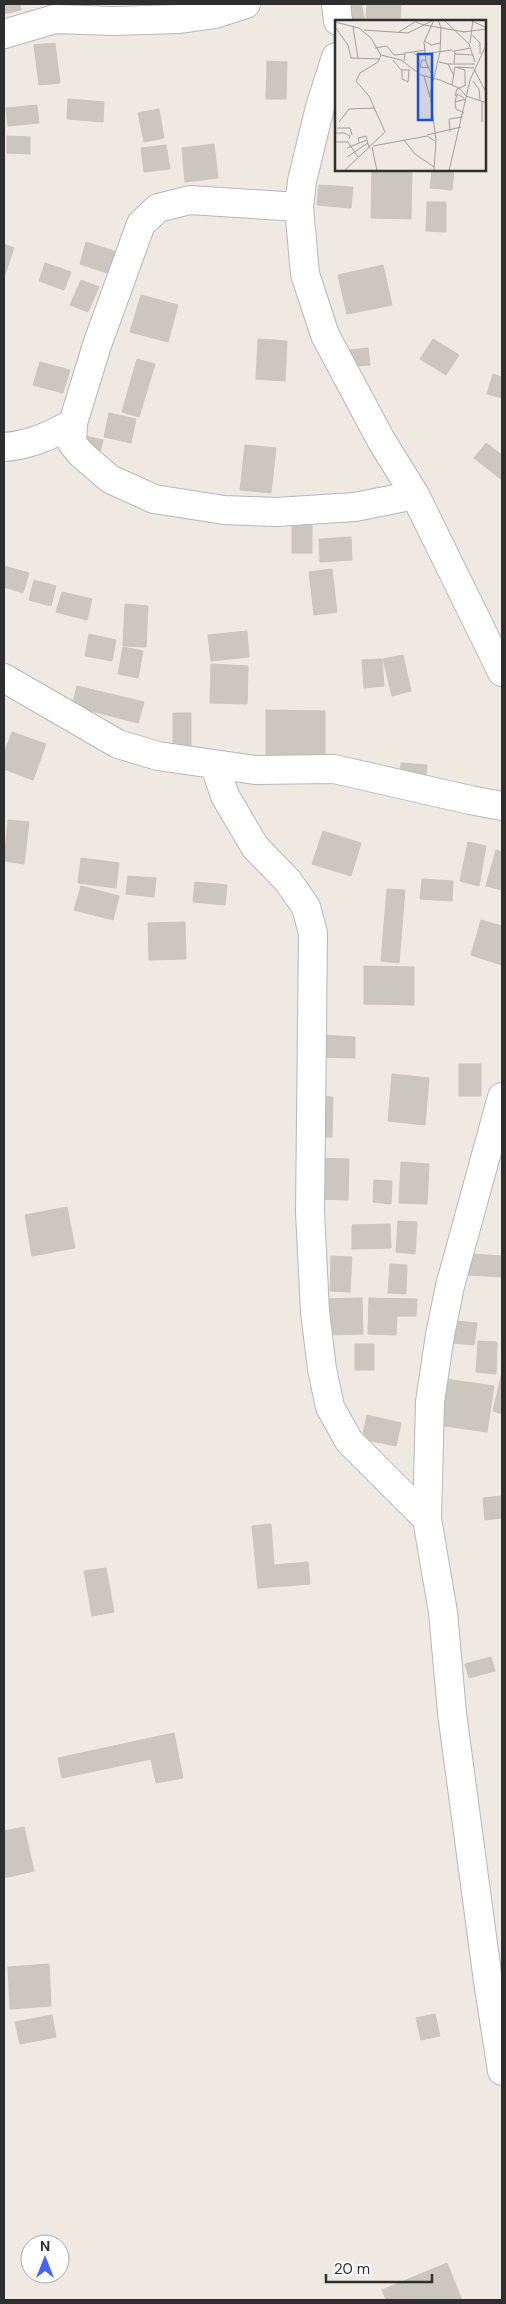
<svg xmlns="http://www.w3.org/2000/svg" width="506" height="2304" font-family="'DM Sans',sans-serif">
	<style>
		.building { fill: #cbc7bf; stroke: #cbc5ba }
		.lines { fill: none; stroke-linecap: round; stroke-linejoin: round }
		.minor-casing { stroke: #b4b7c1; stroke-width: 30 }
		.minor { stroke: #fff; stroke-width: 28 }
		.inset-road { fill: none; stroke: #a29e99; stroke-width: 1 }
		.view { fill: #1d4ed8; fill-opacity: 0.15; stroke: #1d4ed8; stroke-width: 2.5 }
		.inset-edge { fill: none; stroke: #2e2e2e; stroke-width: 2.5 }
	</style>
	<rect width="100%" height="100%" fill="#efe9e1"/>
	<path class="building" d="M4,4h16l1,6 -17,4z
		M341,4h20l4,17h-20z
		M367,4h34l-1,17h-34z
		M55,43l5,40 -21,2 -5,-40z
		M267,61l20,1 -1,37h-20z
		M68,99l36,3 -1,20 -36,-3z
		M37,105l2,18 -31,3 -2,-18z
		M159,109l5,29 -20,4 -6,-29z
		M7,136l23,1v17l-23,-1z
		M214,144l4,34 -33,4 -3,-34z
		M166,145l4,24 -26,3 -3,-24z
		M372,170h40l-1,49 -40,-1z
		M432,170h22l-2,20 -22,-2z
		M319,185l34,2 -2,21 -34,-3z
		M427,202h19v30l-20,-1z
		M86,242l31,10 -7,22 -30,-10z
		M4,244l10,4 -10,29z
		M45,263l26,9 -7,18 -25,-9z
		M383,265l9,40 -45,9 -9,-39z
		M81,280l18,7 -11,25 -18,-7z
		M141,295l37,10 -10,37 -38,-10z
		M258,339l29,2 -2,40 -29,-2z
		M433,339l26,16 -13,20 -26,-16z
		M368,348l2,17 -28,2 -2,-16z
		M137,359l18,5 -16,53 -17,-5z
		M40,362l30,8 -7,23 -30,-8z
		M493,374l9,3v21l-15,-4z
		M109,413l27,6 -5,24 -27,-6z
		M71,433l32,7 -5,22z
		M486,443l16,12 -1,24 -27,-21z
		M245,445l31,3 -5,45 -31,-3z
		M292,514h20v39h-20z
		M351,537l1,23 -32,2 -1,-23z
		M4,566l25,7 -6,20 -19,-6z
		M332,569l5,43 -23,3 -5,-43z
		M34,580l22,6 -5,20 -22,-6z
		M62,592l30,7 -5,21 -31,-8z
		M125,604l23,2 -2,41 -23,-1z
		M247,631l2,26 -38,4 -3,-26z
		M89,634l27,6 -4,21 -27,-5z
		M123,647l20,4 -5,27 -20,-4z
		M403,655l8,36 -19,5 -9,-37z
		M382,659l2,27 -20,2 -2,-28z
		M211,664l37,2 -1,38 -37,-1z
		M77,686l67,16 -6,21 -66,-17z
		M266,710l59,1v47l-59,-1z
		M173,713h18v40h-18z
		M12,732l34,12 -13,36 -29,-11v-15z
		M401,763l26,2 -2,21 -25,-2z
		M8,820l21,2 -5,42 -20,-3z
		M323,831l38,12 -10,33 -39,-12z
		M468,842l18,4 -7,40 -19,-5z
		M496,850l6,2v38l-16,-4z
		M81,858l38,5 -3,25 -38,-5z
		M128,876l28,2 -2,19 -28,-3z
		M422,879l31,2 -1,20 -32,-2z
		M195,882l32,3 -2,20 -32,-3z
		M81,886l38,10 -6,24 -39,-10z
		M387,889l18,1 -6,73 -18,-2z
		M481,920l21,6v39l-31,-10z
		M185,922l1,37 -37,1 -1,-37z
		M364,966l50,1v38l-50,-1z
		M320,1035l35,2v21l-35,-1z
		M459,1064h22v32h-22z
		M392,1074l37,4 -4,47 -37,-4z
		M312,1096l21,1 -1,40h-21z
		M316,1158l33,1 -1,41 -32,-1z
		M401,1162l28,2 -2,40 -28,-1z
		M374,1180l18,1 -1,23 -18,-2z
		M67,1207l8,41 -43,8 -7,-41z
		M398,1221l19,1 -2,32 -19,-2z
		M390,1224l1,24 -39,1v-24z
		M470,1254l32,2v21l-34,-2z
		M331,1256l21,1 -2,35 -20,-1z
		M390,1264l17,1 -1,29 -18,-1z
		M362,1298l1,36 -39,1 -1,-36z
		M369,1298l48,1 -1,17h-19l-1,19 -28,-1z
		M445,1320l32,3 -3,22 -30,-3z
		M478,1341l19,1 -1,32 -20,-2z
		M355,1344h19v26h-19z
		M502,1372v42l-9,-3z
		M445,1379l49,7 -7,46 -49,-7z
		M367,1415l34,8 -5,23 -34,-7z
		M502,1496v22l-17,2 -2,-22z
		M271,1524l3,41 34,-3 2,22 -52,4 -6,-62z
		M106,1568l8,44 -22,4 -8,-45z
		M491,1657l4,14 -26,7 -4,-14z
		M174,1733l9,45 -27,5 -5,-24 -89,19 -4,-20z
		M24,1827l10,44 -30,7v-47z
		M49,1964l2,42 -41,3 -2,-42z
		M435,2014l5,22 -19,4 -5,-22z
		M52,2015l4,22 -36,7 -5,-22z
		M447,2263l15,37h-76l-4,-10z"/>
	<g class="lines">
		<defs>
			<path id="minor" d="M336,4l2,17
				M4,34l51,-15 58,2 67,-2 35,-5 31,-10
				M336,57l-16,50 -18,74 -3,26 6,67 20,61 56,105 34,55 87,177
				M299,207l-109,-7 -32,8 -17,16 -44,121 -24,78 -1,20 9,11 29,25 44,20 70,11 53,2 78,-5 60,-12
				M4,447c26,-2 46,-11 69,-24
				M4,678l114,66 40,12 97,14 79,-1 136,31 32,6
				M215,766l10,30 30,51 33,34 18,26 7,26 -3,279 5,100 7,57 8,38 19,34 78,78
				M502,1097l-52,189 -10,49 -10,67 -3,117 16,93 9,101 36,268 14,90"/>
		</defs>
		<use href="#minor" class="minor-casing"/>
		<use href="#minor" class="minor"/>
	</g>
	<g transform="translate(335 20)">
		<rect width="151" height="151" fill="#efe9e1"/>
		<path class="inset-road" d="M109,0l25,24 6,18M135,0l17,8M0,2l24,6 12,10 10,17 20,5 20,15 19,5 19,8 7,8 21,7M81,2l8,3 9,-5M0,7l13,18 3,13 29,1M18,7l5,31M29,10l44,3 16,-8 41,7M64,12l19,-12M128,12l24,-3M137,15l8,8v11M90,21l6,4 9,-2M135,23l3,-23M40,28l12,-2 7,9 11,-1M119,31l17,-3M79,33l2,2 36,-5 3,3 -1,10M120,34l18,1M58,40l8,10h9M91,40h-4l-2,7 9,1M69,41l1,-8 21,-3M104,42l9,2 6,12M113,44h27M120,47l10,3v15M122,47l17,1M139,49l13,25M67,50v9l6,3 1,-12M89,56l6,21M98,57l-7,-15 -2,-20 10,-22M0,61v23M138,61l6,8 1,11M117,65l3,-18M120,76l2,-7 9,-4M120,82l2,-8 7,4M129,93l-8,-4 -1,-7 11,-3M4,102l10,-13 25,-1M147,102v-21M2,108h13l2,7M115,112l-1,-13 14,-2M0,113h9l6,3 -1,3M92,115l34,-8M0,116v19M69,120l11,14 19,13M1,122h12l10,15M24,122l-1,-4 8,-2 1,3M38,126l54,-10 8,5M37,127l5,24M12,128l20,-8 2,8M12,137l21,-14M9,151l41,-39 -16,-36 -13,-15 4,-8 18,-11 3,-7M16,151h16M99,151l2,-31 -6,-46 10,-42 1,-24 -3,-8M114,151l21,-91 17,-37"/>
		<path class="view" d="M83,34h14v66h-14z"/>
		<rect width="151" height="151" class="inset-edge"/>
	</g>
	<rect width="506" height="2304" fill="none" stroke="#2e2e2e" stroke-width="10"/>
	<g transform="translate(45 2259)"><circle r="24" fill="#ffffff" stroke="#ababab"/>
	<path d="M0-4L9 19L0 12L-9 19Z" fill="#4264fb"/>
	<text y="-8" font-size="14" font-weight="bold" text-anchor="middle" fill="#2e2e2e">N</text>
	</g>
	<path d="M326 2274v8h106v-8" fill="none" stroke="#2e2e2e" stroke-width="2.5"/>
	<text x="334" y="2274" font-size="15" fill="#2e2e2e" stroke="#ffffff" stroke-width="4" paint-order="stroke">20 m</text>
</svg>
